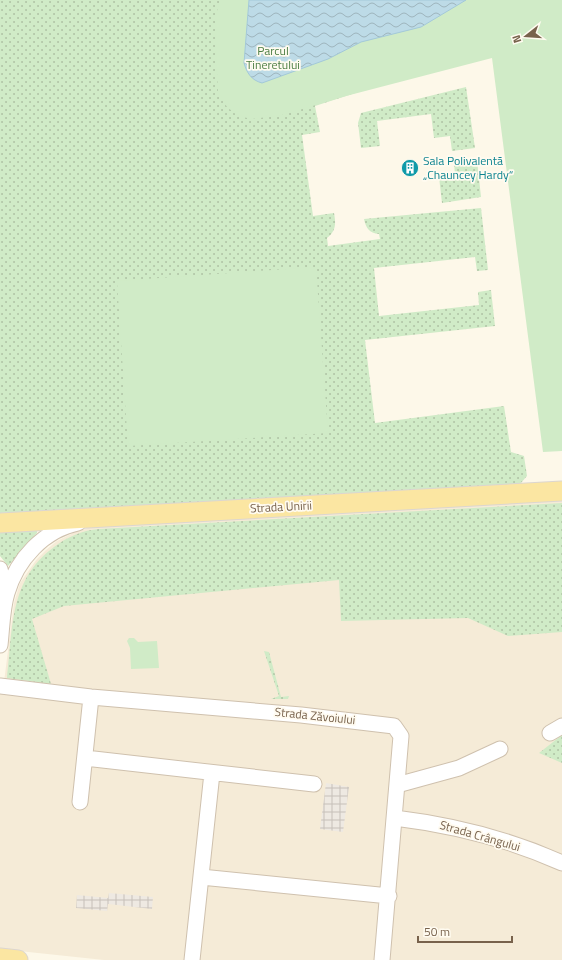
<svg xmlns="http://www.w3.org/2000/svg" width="562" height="960" font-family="'Titillium Web',sans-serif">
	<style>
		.residential { fill: #f5ebd7 }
		.industrial { fill: url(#industrial-grid) }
		.grass { fill: url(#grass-dots) }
		.park { fill: #d0ebc7 }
		.water { fill: url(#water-waves); stroke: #a3c9d9 }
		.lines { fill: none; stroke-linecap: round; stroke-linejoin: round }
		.minor-casing { stroke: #cfc1ae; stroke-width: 17 }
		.major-casing { stroke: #dcd6d0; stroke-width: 21 }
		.minor { stroke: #fff; stroke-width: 15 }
		.major { stroke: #fbe6a2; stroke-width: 19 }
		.labels { text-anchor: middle; stroke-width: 3.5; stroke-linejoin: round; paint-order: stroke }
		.park-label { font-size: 12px; fill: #4c7e43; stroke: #fffbf0 }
		.culture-label { font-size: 12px; fill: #0d838f; stroke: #fffbf0; text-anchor: start }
		.street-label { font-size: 12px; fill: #78624c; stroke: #fffbf0 }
	</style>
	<defs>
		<pattern id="industrial-grid" width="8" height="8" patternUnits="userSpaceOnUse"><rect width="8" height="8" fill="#eee9e2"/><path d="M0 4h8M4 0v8" fill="none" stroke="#c6c0b9"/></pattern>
		<pattern id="grass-dots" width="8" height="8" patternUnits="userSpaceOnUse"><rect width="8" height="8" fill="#d0ebc7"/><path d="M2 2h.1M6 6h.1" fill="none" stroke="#aec2a4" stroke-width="1.8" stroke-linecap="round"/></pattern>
		<pattern id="water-waves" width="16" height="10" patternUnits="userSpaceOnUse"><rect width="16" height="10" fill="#bddbe7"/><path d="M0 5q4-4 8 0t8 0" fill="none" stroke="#9eb5bd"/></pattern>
	</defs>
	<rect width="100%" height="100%" fill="#fdf8e9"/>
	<path class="residential" d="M562,499v461h-458l-104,-11v-255l3,-4 11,-87 6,-20 17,-24 9,-9 11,-9 16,-8 18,-6z"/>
	<path class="industrial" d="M326,783l23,4 -6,45 -23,-3z
		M109,893l44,4 -1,12 -44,-5 -1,7 -31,-3 1,-13 31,3z"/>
	<path class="grass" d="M0,0h227l172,79 -84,27 5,26 -18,3 11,81 21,-3c2,11 2,18 -7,25l1,8 52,-7 -1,-5c-10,-1 -13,-6 -15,-15l117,-11 7,62 -11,1 -2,-14 -101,11 5,48 100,-11 -1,-13 13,-2 4,36 -130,14 10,83 129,-17 7,46 13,4 3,20 -7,8 -520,29z
		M466,87l9,61 -23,3 -2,-15 -16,2 -3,-24 -54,7 3,25 -19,2 -3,-25 3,-10z
		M477,160l4,37 -39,6 -3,-26 16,-2 -1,-13z
		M562,503v129l-54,4 -40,-18 -127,3 -2,-41 -275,26 -32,13 19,65 -44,-6c6,-50 2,-98 47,-131 13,-10 29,-17 45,-18z
		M0,530h37v3l-29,33 -8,-10z
		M264,651l5,1 12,45 8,-1 -1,3h-17l8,-3z
		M562,735v28l-23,-10z"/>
	<path class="park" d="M220,0h342v451l-19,1 -51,-394 -146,38 -64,19 -30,4 -14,-3 -11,-9 -9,-16 -3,-54 2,-26z
		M316,267l12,166 -200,13 -11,-165z
		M129,638h5l4,4 19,-1 2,27 -28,1 -1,-21 -3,-7z"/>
	<path class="water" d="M249,0h217l-45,27 -60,15 -33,17 -66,24c-11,-3 -15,-10 -18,-20z"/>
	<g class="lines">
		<defs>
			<path id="minor" d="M0,569l6,24
				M0,645c2,-17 2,-36 7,-52 10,-34 37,-63 71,-70
				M0,686l91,11 210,18 93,11 7,10 -19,224
				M550,733l12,-7
				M85,758l229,26
				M397,785l62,-17 41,-19
				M80,802l11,-105
				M395,818c57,7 114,21 167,45
				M201,877l188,19
				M192,960l20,-187"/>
			<path id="major" d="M0,523l562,-32
				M0,958l18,2"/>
		</defs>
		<use href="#minor" class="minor-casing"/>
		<use href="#major" class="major-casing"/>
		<use href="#minor" class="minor"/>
		<use href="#major" class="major"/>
	</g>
	<defs>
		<symbol id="building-disc" viewBox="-11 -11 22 22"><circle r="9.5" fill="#0f9aa8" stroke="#fffbf0"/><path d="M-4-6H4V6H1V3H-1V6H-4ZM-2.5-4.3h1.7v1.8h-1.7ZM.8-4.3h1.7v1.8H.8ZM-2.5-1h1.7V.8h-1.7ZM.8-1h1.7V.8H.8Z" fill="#fff"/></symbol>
	</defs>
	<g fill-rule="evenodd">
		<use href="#building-disc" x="400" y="158" width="20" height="20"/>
	</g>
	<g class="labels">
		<g class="park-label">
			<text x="273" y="55">Parcul<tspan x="273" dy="14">Tineretului</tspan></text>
		</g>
		<g class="culture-label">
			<text x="423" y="165">Sala Polivalentă<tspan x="423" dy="14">„Chauncey Hardy“</tspan></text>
		</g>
		<g class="street-label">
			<text transform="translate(281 507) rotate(-3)" y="4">Strada Unirii</text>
			<text transform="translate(315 716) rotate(6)" y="4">Strada Zăvoiului</text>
			<text transform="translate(480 836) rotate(16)" y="4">Strada Crângului</text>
		</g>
	</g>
	<g transform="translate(526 36) rotate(253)" stroke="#fffbf0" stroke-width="3" paint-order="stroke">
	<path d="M0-3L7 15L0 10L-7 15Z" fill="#78624c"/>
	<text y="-6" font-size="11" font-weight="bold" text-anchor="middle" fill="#78624c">N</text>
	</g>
	<path d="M418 936v6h94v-6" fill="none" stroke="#78624c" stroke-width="2"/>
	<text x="424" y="936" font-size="12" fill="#78624c" stroke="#fffbf0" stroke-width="3" paint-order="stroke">50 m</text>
</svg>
